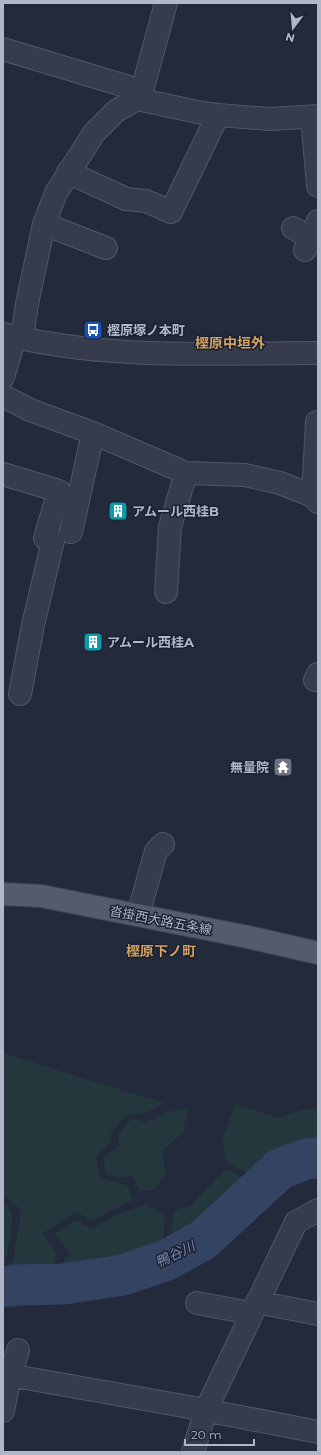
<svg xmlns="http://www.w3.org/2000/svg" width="321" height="1455" font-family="Montserrat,'Noto Sans JP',sans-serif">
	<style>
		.green { fill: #24373c }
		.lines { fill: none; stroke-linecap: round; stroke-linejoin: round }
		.river { stroke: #354363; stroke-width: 41 }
		.minor-casing { stroke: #515766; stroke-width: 24 }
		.major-casing { stroke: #3f4554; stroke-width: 24 }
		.minor { stroke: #363c4c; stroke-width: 22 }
		.major { stroke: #545b6c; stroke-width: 22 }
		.labels { text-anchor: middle; stroke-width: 3; stroke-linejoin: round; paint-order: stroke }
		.poi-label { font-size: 13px; font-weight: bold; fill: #b1b7c7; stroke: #1b2130; text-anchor: start }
		.street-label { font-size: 13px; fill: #b1b7c7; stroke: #1b2130 }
		.neighbourhood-label { font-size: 14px; font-weight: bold; fill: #d5a15f; stroke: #1b2130 }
		.water-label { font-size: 14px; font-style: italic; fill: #7989b0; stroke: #1b2130 }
	</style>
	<rect width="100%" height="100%" fill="#222a3b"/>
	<path class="green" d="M3,1053l161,50 -19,10 -20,3 -14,17v8l-15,15 3,21 29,9 5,14 -42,21 -14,-9 -34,21 14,21 -7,21 -47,8v-14l10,-8 8,-51 -15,-13 -3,1z
		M235,1104l44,14 25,-9 14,1v37l-35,11 -24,21 -32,-17 -5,-21z
		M188,1109l-5,24 -21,17 4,25 -12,15h-16l-6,-15 -12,3 -15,-6 -1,-14 14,-12 1,-12 13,-16 13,5 25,-12z
		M226,1169l25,12 -53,55 -17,10 -10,-2 2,-32 18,-7z
		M3,1204h4l6,13 -7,46 -3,2z
		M146,1204l19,11 -2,30 -38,20 -59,13 -7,-12 12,-12 -17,-20 23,-14 15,9 21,-12z"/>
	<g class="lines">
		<path class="river" d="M3,1287l15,-2 46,-1 59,-9 44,-15 36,-20 77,-71 26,-10 12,-1"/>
		<defs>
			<path id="minor" d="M3,49l139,42
				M137,99l5,-8 24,-88
				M312,117l6,69
				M68,172l58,27 20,2 25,11 47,-97
				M44,224l62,24
				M293,228l17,10
				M305,250l13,-29
				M3,334c102,26 211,19 315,19
				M22,338l5,-34 17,-80 12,-31 38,-60 22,-22 21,-12 65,14 16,2 52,4 48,-3
				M3,377l12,-40
				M3,396l27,14 63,23 93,40 59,2 35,8 33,13 5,6
				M3,474l56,17 -14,47 8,3 -20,84 -13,69
				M313,496l4,-74
				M71,532l22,-99
				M166,592l4,-65 16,-54
				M315,680l3,-6
				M138,915l18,-64 7,-7
				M257,1302l61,12
				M197,1303l43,8 11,4
				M3,1374l186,33 129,25
				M3,1411l7,-35 8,-26
				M193,1452l13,-42 90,-188 22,-12"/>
			<path id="major" d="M3,894l38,2 207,41 70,16"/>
		</defs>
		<use href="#minor" class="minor-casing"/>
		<use href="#major" class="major-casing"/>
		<use href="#minor" class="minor"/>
		<use href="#major" class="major"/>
	</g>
	<defs>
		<symbol id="bus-square" viewBox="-11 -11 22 22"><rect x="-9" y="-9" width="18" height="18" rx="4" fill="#1a4fb4" stroke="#1b2130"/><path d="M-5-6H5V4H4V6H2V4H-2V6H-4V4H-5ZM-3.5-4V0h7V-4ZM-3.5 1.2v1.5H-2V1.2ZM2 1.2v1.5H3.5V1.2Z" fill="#fff"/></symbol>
		<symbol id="building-square" viewBox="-11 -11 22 22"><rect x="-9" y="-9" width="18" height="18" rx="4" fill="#0f9aa8" stroke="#1b2130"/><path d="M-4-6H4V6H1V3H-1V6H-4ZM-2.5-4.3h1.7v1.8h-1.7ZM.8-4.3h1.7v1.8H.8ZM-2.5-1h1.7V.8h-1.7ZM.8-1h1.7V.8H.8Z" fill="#fff"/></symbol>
		<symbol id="temple-square" viewBox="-11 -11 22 22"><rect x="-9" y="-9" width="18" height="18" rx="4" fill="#6b7280" stroke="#1b2130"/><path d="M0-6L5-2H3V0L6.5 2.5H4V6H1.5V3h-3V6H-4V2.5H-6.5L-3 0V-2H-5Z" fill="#fff"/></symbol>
	</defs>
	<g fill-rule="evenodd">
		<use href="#bus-square" x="82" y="319" width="22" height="22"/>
		<use href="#building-square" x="107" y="500" width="22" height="22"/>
		<use href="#building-square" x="82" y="631" width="22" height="22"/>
		<use href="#temple-square" x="272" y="756" width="22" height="22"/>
	</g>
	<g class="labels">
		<g class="poi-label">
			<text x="107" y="335">樫原塚ノ本町</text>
			<text x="132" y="516">アムール西桂B</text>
			<text x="107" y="647">アムール西桂A</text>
			<text x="269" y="772" text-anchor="end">無量院</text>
		</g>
		<g class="street-label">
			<text transform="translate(161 920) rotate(11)" y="5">沓掛西大路五条線</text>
		</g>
		<g class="neighbourhood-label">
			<text x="230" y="348">樫原中垣外</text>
			<text x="161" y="956">樫原下ノ町</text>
		</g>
		<g class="water-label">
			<text transform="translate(175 1254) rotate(-26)" y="5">鴨谷川</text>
		</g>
	</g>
	<rect width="321" height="1455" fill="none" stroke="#b1b7c7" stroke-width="8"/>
	<g transform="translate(293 28) rotate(196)" stroke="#1b2130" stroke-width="3" paint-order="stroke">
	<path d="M0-3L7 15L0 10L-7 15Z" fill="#b1b7c7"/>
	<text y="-6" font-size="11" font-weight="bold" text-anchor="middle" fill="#b1b7c7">N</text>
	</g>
	<path d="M185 1439v6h69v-6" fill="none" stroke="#b1b7c7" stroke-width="2"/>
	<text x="191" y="1439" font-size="12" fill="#b1b7c7" stroke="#1b2130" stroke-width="3" paint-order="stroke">20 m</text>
</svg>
